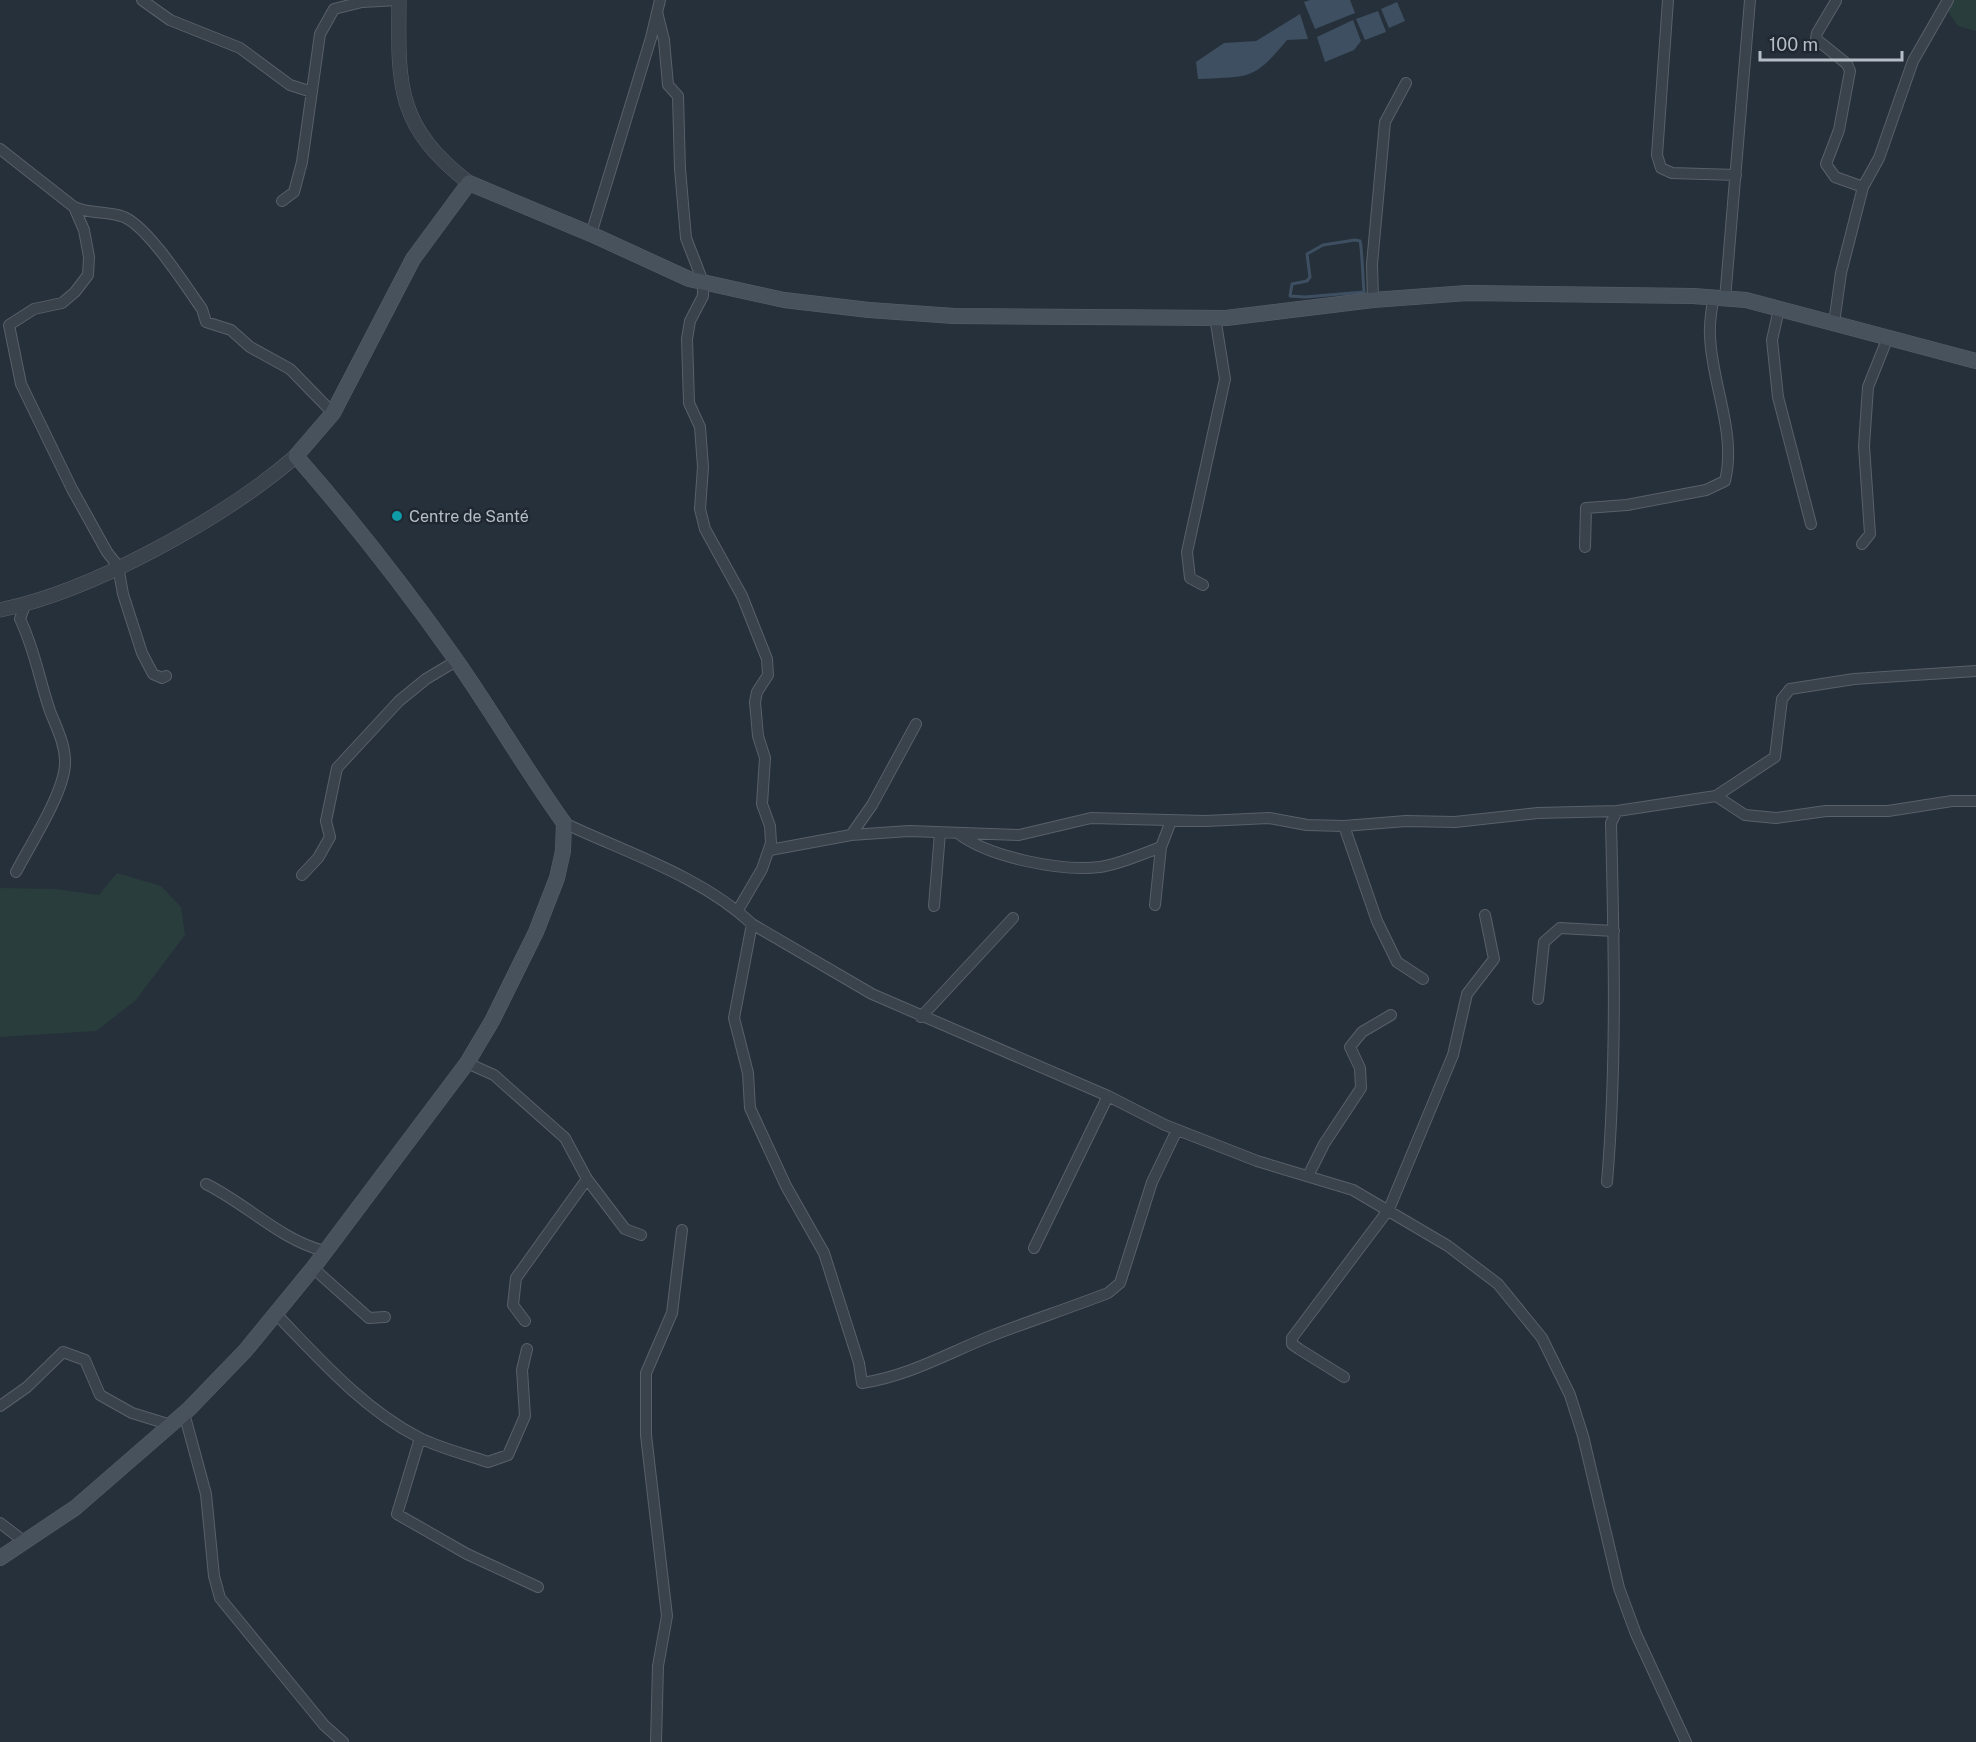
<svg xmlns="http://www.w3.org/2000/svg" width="1976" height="1742" font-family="'Public Sans',sans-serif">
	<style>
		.green { fill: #293d3c }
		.water { fill: #3e4f61 }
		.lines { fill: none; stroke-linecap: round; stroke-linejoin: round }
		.stream { stroke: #3e4f61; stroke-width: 3 }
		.minor-casing { stroke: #586069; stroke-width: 12 }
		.tertiary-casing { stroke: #586069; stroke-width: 15 }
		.secondary-casing { stroke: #586069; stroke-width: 16 }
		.minor { stroke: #3a424b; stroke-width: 10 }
		.tertiary { stroke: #3a424b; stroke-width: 14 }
		.secondary { stroke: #48525d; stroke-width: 15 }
		.culture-dot { fill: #0f9aa8; stroke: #1f2730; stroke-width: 2 }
		.labels { text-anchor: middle; stroke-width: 5; stroke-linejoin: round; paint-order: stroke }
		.poi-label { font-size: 16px; fill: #b5bdc6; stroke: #1f2730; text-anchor: start }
	</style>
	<rect width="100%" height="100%" fill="#26303a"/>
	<path class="green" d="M1940,0h36v31l-18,-5z
		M117,873l44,13 20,21 4,28 -50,66 -39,30 -96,6v-149l55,1 44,6z"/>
	<path class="water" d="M1310,0h40l5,13 -40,16 -11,-27z
		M1397,2l8,19 -16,7 -8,-19z
		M1378,11l8,21 -21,8 -9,-21z
		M1300,14l8,25 -21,1c-34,41 -37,36 -89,39l-2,-17 28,-19 32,-2z
		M1353,20l8,21 -7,9 -29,12 -8,-25z"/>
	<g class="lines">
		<path class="stream" d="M1355,240l5,1c2,6 3,41 4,51l-59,5 -15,-1 2,-12 15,-3 3,-4 -3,-23 16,-9z"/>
		<defs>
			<path id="minor" d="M142,0l28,20 70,28 50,37 22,7
				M1668,0l-11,155 4,13 11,5 64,2
				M1836,1l-19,32 -1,6 31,25 3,7 -11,59 -13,34 9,13 28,10
				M657,12l7,28 4,45 10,11 2,73 6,69 17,44v14l-13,25 -3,18 2,64 11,24 3,40 -3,42 5,20 37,67 25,63 1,16 -11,17 -2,10 3,34 7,22 -3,46 8,22 1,17 -9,26 -24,41
				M0,149l74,58c15,7 34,4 50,10 25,11 61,68 78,92l4,13 25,8 19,17 40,22 43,44
				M282,201l12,-9 8,-30 18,-128 14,-25 28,-7 36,-2
				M74,207l10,23 5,27 -1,18 -13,17 -13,11 -28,6 -25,16 12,59 51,105 35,63 11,14 5,28 19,59 11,21 9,4 4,-2
				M591,234l60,-196 9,-38
				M1725,299l25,-299
				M1373,300l-1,-36 13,-142 21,-39
				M1779,309l-7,31 6,57 33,127
				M1834,323l7,-50 22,-86 16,-29 34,-97 35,-61
				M1862,544l8,-10 -6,-88 4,-59 20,-50
				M1585,547l1,-39 41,-3 79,-15 19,-9c12,-49 -14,-98 -15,-146 -1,-12 2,-25 3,-37
				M1203,585l-13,-7 -3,-26 38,-173 -10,-62
				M1716,796l29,19 31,3 50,-7h62l64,-10h24
				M564,823c63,30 137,53 188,101l120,70 236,102 57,29 92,36 96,29 95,56 50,38 44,54 28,57 13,41 36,152 17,46 50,108
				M1344,826l33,95 20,41 26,17
				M959,834c30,23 103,38 141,33 21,-3 42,-13 61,-20
				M851,835l58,-4 110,4 72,-17 115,3 63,-3 38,7 37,1 62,-5 49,1 83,-9 79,-2 99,-15 59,-39 7,-58 8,-10 64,-10 122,-8
				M770,850l81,-15 21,-30 44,-81
				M16,872c14,-27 48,-79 49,-108 1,-19 -9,-37 -15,-53 -11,-32 -15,-61 -30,-92l5,-14
				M302,875l16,-17 12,-21 -4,-16 11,-53 62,-67 27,-22 30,-18
				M1155,905l6,-58 10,-26
				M934,906l6,-73
				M752,924l-18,94 14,55 2,35 36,78 38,67 35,110 3,20c47,-7 86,-30 129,-47 39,-15 78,-28 117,-43l12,-10 32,-101 25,-52
				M1538,999l6,-57 16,-14 54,3
				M921,1017l92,-99
				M467,1063l27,12 71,63 22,41 38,50 16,6
				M1308,1176l16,-32 37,-56 -1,-20 -10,-21 12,-15 29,-17
				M1607,1182c10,-119 7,-240 4,-359l6,-12
				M206,1184c41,20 73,55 118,67
				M1034,1248l74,-152
				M313,1268l56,50 16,-1
				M275,1313c43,44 87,95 143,124 21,11 47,17 70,25l20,-7 17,-39 -3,-46 5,-21
				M525,1321l-12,-16 3,-27 71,-99
				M1344,1377l-45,-28 -7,-5v-6l97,-129 64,-154 14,-61 27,-35 -9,-44
				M0,1406l27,-19 36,-35 22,8 15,35 32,18 39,12
				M184,1413l22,81 8,82 6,22 104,127 19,17
				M420,1438l-23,76 70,40 71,33
				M0,1523l25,19
				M656,1742l2,-76 9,-50 -21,-181v-62l26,-60 10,-83"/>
			<path id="tertiary" d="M399,0c-1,86 -3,126 70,183
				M0,610c93,-19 224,-92 296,-154"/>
			<path id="secondary" d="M0,1558l75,-50 114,-99 56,-58 68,-83 154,-205 25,-42 44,-89 21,-54 6,-27 1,-28c-38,-53 -71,-110 -108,-163 -50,-71 -103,-139 -160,-204l37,-43 80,-154 56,-76 122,51 98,45 95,21 85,10 85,6 272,2 147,-18 94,-7 226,3 53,4 230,61"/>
		</defs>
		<use href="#minor" class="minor-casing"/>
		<use href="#tertiary" class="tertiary-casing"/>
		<use href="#secondary" class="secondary-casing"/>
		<use href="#minor" class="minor"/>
		<use href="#tertiary" class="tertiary"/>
		<use href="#secondary" class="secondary"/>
	</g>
	<circle class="culture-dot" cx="397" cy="516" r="6"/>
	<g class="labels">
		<g class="poi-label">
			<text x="409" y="522">Centre de Santé</text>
		</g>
	</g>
	<path d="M1760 51v9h142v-9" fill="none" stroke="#b5bdc6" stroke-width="3"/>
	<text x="1769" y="51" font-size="18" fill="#b5bdc6" stroke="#1f2730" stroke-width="4.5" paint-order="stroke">100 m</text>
</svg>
